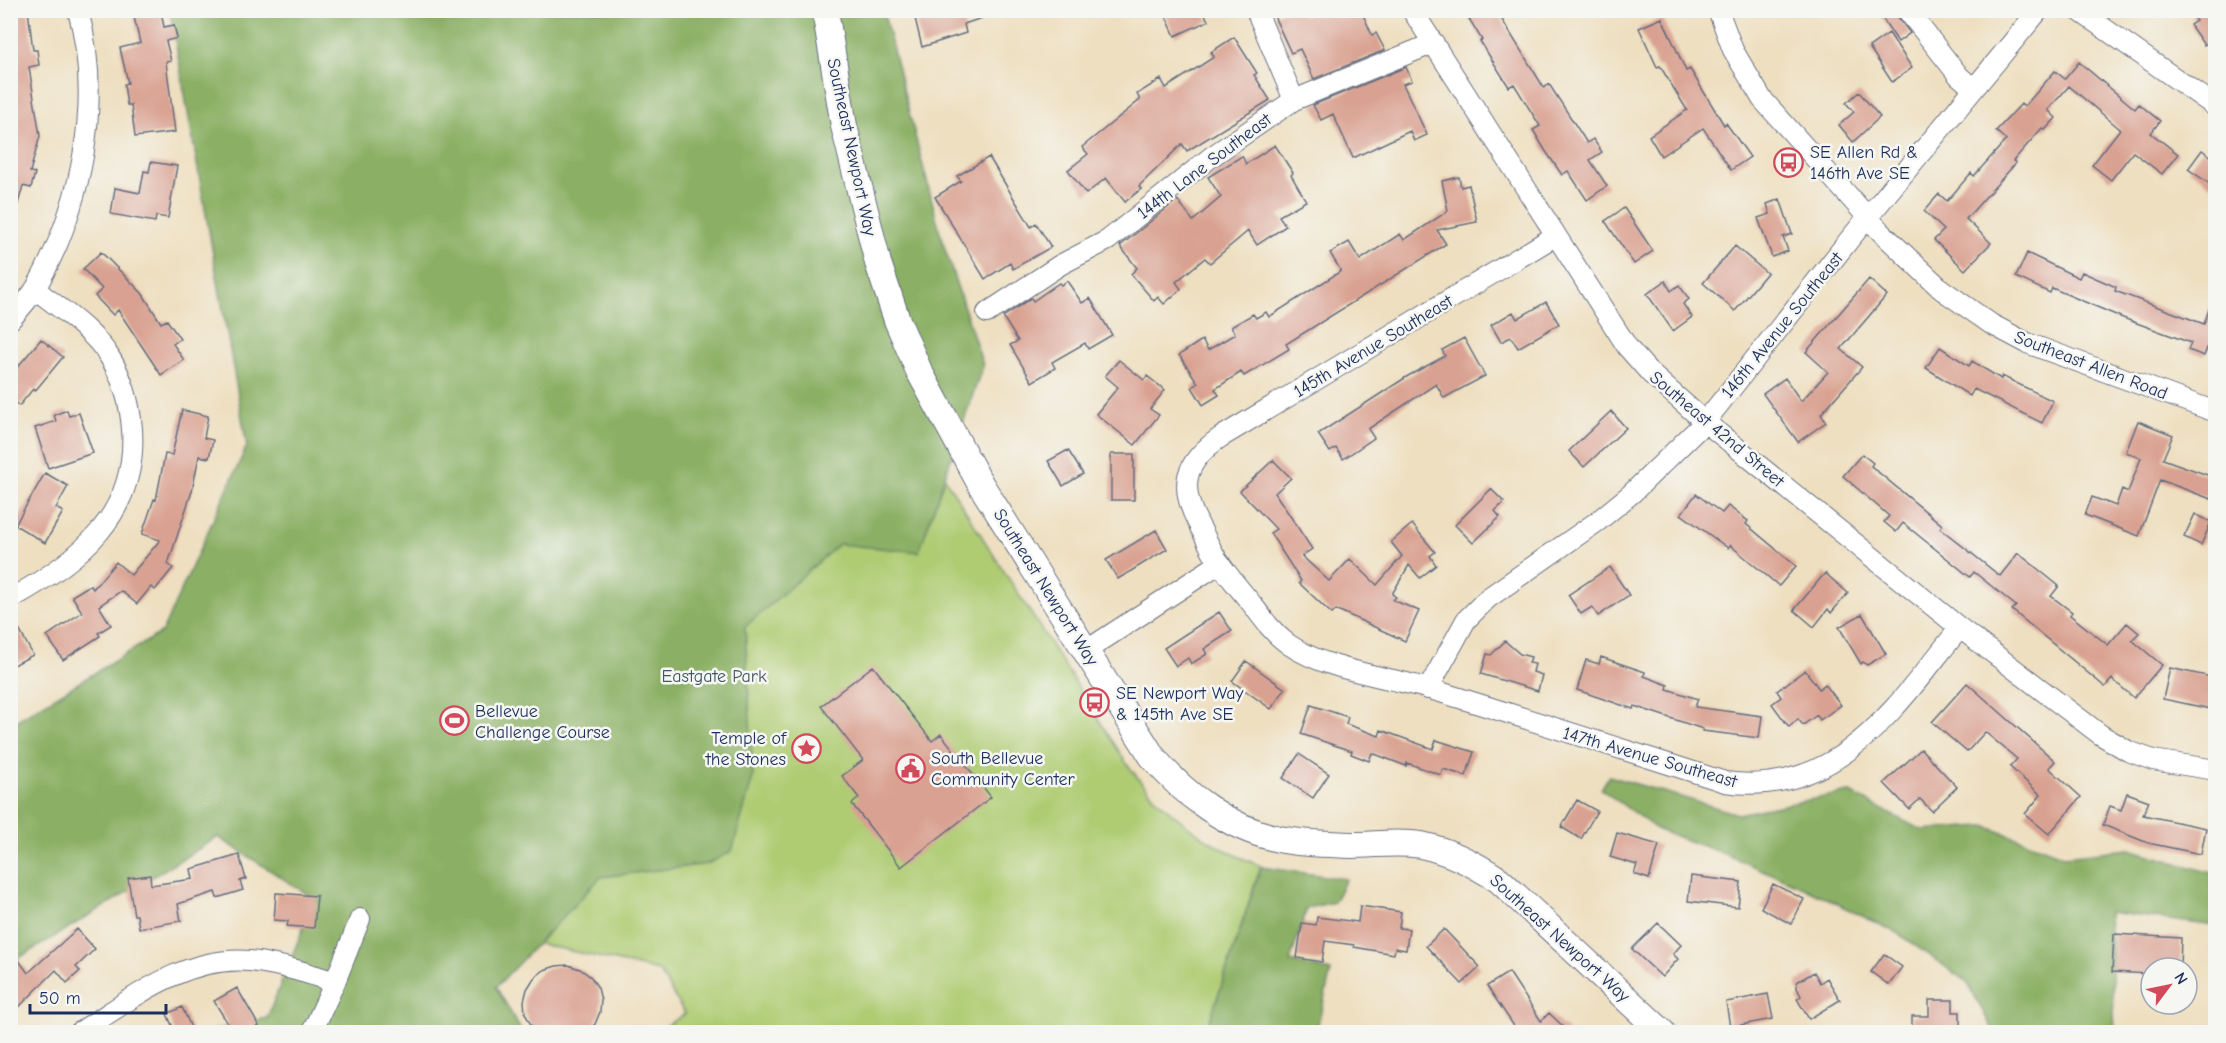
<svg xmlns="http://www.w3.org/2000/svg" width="2226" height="1043" font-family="'Comic Neue',sans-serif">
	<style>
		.green { fill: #afcc73; stroke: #657e68; stroke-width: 1.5 }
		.forest { fill: #8bb065; stroke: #537062; stroke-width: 1.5 }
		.building { fill: #d9a191 }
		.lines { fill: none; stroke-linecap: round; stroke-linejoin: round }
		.minor-casing { stroke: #656d80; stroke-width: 22 }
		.major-casing { stroke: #656d80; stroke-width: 28 }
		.minor { stroke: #fff; stroke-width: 20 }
		.major { stroke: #fff; stroke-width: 26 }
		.labels { text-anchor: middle; stroke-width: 5; stroke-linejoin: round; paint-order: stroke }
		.street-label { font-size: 18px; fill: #1b2f5e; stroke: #f6f6f2 }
		.poi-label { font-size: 18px; fill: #1b2f5e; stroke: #f6f6f2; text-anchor: start }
		.park-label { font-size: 18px; fill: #405663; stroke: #f6f6f2 }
	</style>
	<rect width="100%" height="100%" fill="#f6f6f2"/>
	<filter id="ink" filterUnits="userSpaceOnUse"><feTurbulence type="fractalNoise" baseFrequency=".0167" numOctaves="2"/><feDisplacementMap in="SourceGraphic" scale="12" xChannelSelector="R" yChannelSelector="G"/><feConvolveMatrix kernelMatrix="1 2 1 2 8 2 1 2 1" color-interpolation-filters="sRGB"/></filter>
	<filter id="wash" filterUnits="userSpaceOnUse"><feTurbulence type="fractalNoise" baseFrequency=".008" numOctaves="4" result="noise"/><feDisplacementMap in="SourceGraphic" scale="24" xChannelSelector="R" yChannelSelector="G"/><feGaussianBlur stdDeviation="1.35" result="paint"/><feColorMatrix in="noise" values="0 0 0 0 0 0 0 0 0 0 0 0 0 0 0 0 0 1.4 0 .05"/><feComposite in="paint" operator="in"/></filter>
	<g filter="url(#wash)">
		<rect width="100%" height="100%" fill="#eedfc0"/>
		<path class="green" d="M844,240l98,234 185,290c35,48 78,81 134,102l-55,166h-550l29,-18 -26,-43 -145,-33z"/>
		<path class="forest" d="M170,11h713l59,229 41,125 -64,187 -80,-8 -94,83 8,150 -21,74 -24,13 -107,13 -105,110 26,45h-316l61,-14 48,-119 -97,-62 -207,126v-239l151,-92 85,-186z
			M1609,776l129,38 111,-22 72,38 64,-4 79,30 65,-7 86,25v52l-106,-14 6,120h-121l-27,-50 -70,-49 -94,-46 -86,-36 -59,-21 -57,-41z
			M1261,867l85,12 -12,23 -27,6 -17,53 41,10 -14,57 -6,4h-105z"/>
		<g id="blocks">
			<path class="building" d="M10,10h18l5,40h4l2,15 -10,2 11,69 -10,36 5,1 -4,15 -8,-2 -8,28h-5z
				M913,10h83l1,3 -33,11 2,9 -44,14z
				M1163,10h40l5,11 -33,15z
				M1285,10h15l3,6 10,-6h48l11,25 4,-2 9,17 -71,29 -14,-30 -9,4 -17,-37z
				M1478,10h18l48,78 5,-4 38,59 6,-4 9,13 -12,8 17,26 -20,14 -19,-29 -6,4 -17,-25 -12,-20 7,-4 -26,-42 -5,3 -29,-46 2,-1 -14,-23z
				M1877,10h18l3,7 12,16 -12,9z
				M2200,10h16v28l-12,7 -14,-20 6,-4 -4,-5z
				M161,11l3,16 10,-2 3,13 -11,3 5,20 -5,1 9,70 -40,5 -4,-32h-4l-3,-21 4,-1 -8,-35 20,-5 -6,-26z
				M1662,18l24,53 4,-2 34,56 2,-2 24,34 -19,13 -28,-42 -42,28 -12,-20 38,-26 -27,-44 -3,1 -18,-39z
				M1889,33l23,35 -20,14 -23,-35z
				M1234,37l23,36 -3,2 16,25 -83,51 -5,-7 -43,42 2,3 -16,13 -19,-24 -20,16 -18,-24 20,-16 -6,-7 58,-47 -3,-6 24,-15 5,9 48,-31 -3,-5z
				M2079,62l56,47 4,-5 21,17 -9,12 27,21 -16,20 -29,-22 -22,28 -19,-15 28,-36 -51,-43 -21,24 8,8 -11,12 -3,-2 -29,33 3,2 -50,56 25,24 -26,27 -31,-30 10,-10 -20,-19 15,-17 8,7 24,-28 3,3 32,-36 -10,-9 25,-27 3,3 31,-36 10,8z
				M1406,67l6,14 -9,3 24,51 -13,6 -4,-10 -57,27 -20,-44 -12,6 -8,-15z
				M1859,92l21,25 -27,25 -14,-17 15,-13 -8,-9z
				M1275,145l18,28 -2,2 15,26 -27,15 7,10 -29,19 -9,-14 -38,32 -5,-5 -29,24 5,7 -17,15 -6,-7 -4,4 -23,-27 6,-6 -17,-22 57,-46 16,21 28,-24 -13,-20 34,-21 4,8z
				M2202,150l14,10v28l-28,-19z
				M989,157l42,70 5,-4 15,24 -38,22 -3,-6 -25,16 -50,-82 26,-16 -4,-5z
				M151,162l26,4 -9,52 -12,-2 -1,6 -44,-8 4,-26 25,5 4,-22 5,1z
				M1459,177l2,10 8,-2 8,37 -40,8 9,14 -160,100 3,5 -45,27 -3,-4 -26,17 4,6 -16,10 -11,-18 6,-4 -19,-28 23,-15 6,10 27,-16 -4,-7 22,-13 3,4 10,-6 3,5 72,-46 -11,-18 19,-11 11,18 40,-26 4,6 44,-29 -6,-30z
				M1780,199l12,35 -9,3 5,14 -16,6 -14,-39 12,-4 -3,-10z
				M1624,208l29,43 -19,13 -29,-43z
				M1735,246l32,27 -32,38 -32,-28z
				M101,252l41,41 19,30 6,-3 13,19 -7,5 11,16 -23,15 -43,-65 -5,5 -18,-19 7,-7 -19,-20z
				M2027,253l52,25 3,-6 34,15 -1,4 89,33 9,-26 3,1v53l-9,-4 -3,8 -16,-6 3,-7 -68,-25 -71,-30 -2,5 -34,-16z
				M1869,279l18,16 -46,54 21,18 -41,47 5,8 -28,20 -35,-48 22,-16 16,23 27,-29 -22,-20z
				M1067,281l15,22 8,-5 22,37 -24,14 -3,-6 -33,19 3,6 -23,14 -22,-37 8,-4 -15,-24 28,-19 2,3 26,-18 2,2z
				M1665,281l6,10 8,-6 10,14 -6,5 9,13 -19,14 -26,-37z
				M1546,302l13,22 -41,24 -7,-11 -10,5 -10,-17 22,-13 4,7z
				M1464,338l21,38 -41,22 -8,-14 -68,45 6,9 -31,21 -7,-11 -6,4 -12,-18 90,-58 37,-20 -3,-6z
				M41,339l22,18 -28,34 -2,-2 -14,17 -9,-7v-23z
				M1940,347l29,19 3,-5 29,18 1,-3 51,25 -11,22 -68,-34 -4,7 -44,-28z
				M1119,360l25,20 3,-4 18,14 -15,19 9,6 -24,30 -39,-31 22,-27 -13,-11z
				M67,410l2,6 10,-3 14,40 -45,15 -13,-40 21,-7 -2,-6z
				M182,410l26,6 -4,22 9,2 -4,18 -10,-2 -7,35 -24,73 5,4 -18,22 -4,-3 -14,17 -16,-13 -22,15 12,19 -13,8 2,3 -37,24 -16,-24 35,-24 -10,-16 18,-11 3,4 23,-27 15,13 29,-35 -18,-6 12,-35 2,1 9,-46 7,1z
				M1611,411l15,17 -42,39 -15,-16z
				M2138,421l35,14 -10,24 53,19v10l-5,11 -51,-19 -21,56 -54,-21 7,-18 24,9 6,-17 6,3 13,-34 -15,-6z
				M1068,450l15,24 -20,12 -15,-25z
				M1111,454h23v46h-23z
				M1862,454l11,9 -2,3 71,59 -2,3 60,48 18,-23 41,33 -8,10 21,16 -2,3 38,30 19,-22 12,10 -7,7 30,25 -28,33 -22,-19 -7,8 -93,-77 4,-4 -42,-34 -4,5 -67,-54 -7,9 -12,-10 5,-6 -46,-40z
				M1273,460l18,18 -16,15 37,56 -10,7 27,25 21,-22 27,26 25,-29 -11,-14 21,-18 23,28 -5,4 6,9 -16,13 -11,-13 -17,29 4,3 -3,3 26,11 -14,30 -63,-29 -6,-2 -4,4 -33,-31 2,-2 -31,-48 6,-4 -36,-38z
				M45,473l23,13 -12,22 7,4 -18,31 -30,-18z
				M1491,489l13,13 -9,9 5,6 -27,26 -18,-18z
				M1696,494l26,19 6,-7 20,15 -2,3 50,42 -17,20 -49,-41 -2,3 -47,-34z
				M2195,514l16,8 -10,23 -17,-8z
				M1156,530l11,19 -49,30 -12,-19z
				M1610,567l19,28 -31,21 -6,-9 -11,7 -13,-19z
				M1825,573l23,20 -17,20 -3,-4 -14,18 -20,-17z
				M1219,612l13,19 -28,18 3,5 -16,10 -3,-6 -12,8 -12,-18z
				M10,613l23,42 -23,12z
				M1862,614l24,40 -19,11 -4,-3 -2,2 -22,-37z
				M1505,641l15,13 11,3 -2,6 6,1 -2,8 9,3 -4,16 -57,-17 6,-20 4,1z
				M1601,657l44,15 -1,4 24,9 -1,4 31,10 -3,8 67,9 -3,22 -56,-7v-2l-69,-23 -1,3 -56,-19 9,-30 13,4z
				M1246,661l39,28 -14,20 -39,-28z
				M873,666l59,75 9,-7 50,63 -90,70 -49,-63 7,-6 -17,-22 21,-16 -42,-54z
				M2170,668l46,10v32l-53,-11z
				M1805,670l14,19 6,-5 16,21 -21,15 -3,-5 -14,10 -5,-6 -9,8 -17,-23 9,-7 -4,-6z
				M1967,683l88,78 -6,7 32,29 -32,37 -24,-20 16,-19 -31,-28 7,-8 -32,-27 -18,20 -35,-30z
				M1311,705l37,12 -2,7 33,12 2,-6 52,19 3,-9 38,12 -8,24 -23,-7 -2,6 -34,-12 -1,3 -34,-13 -3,8 -18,-7 1,-3 -51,-17z
				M1921,749l36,38 -25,24 -12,-12 -11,10 -25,-26z
				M1299,754l30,20 -16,24 -30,-20z
				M2127,793l22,8 -6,14 63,13 -5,26 -53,-11 -45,-18 7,-19 11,4z
				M1577,800l20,11 -16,28 -20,-12z
				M1617,833l42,12 -10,34 -15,-5 3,-9 -27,-8z
				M239,855l7,24 -6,2 3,9 -26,8 -2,-6 -37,12 3,17 -42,7 -2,-13h-3l-6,-37 22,-3 1,10 42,-6 -2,-10z
				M1691,876l50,6 -3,25 -50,-6z
				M1773,884l31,15 -13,25 -30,-16z
				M276,893l41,3 -3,32 -27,-2 1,-5 -14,-1z
				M1360,906l41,6 -2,16 10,1 -3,21 -11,-2 -1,6 -40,-7v-2l-29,-4 -3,21 -25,-4 5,-35 14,2 1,-8 41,5z
				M1658,923l23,22 -8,9 5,5 -16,18 -30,-28z
				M77,929l18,20 -19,18 4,4 -13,12 -11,-13 -46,46v-68l18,25z
				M1444,929l36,38 -18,17 -36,-38z
				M2114,934l67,4 -1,30h-29v6l-39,-2z
				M1884,954l18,13 -13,18 -18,-13z
				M568,965l12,4 11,8 7,11 3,12 -1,12 -5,12 -7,8h-50l-7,-7 -6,-12 -1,-12 3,-12 7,-11 10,-8 12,-4z
				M1509,972l32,49 8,-8 20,19h-51l-31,-46z
				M1814,972l6,11 7,-5 13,22 -31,19 -12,-20 4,-3 -4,-8v-6z
				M237,988l22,38 -11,6h-15l-19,-31z
				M1768,994l5,25 -43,8 -4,-25z
				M1929,1000h24v12h7v20h-48v-16h17z
				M182,1007l11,25h-18l-8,-18z"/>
		</g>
	</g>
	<g filter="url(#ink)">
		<use href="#blocks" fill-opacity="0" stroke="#656d80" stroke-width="1.5"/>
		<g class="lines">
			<defs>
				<path id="minor" d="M1256,10l38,90
					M1412,10l216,338 22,25 55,49 255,206 141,107 27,16 25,9 63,10
					M1718,10l15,40 29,49 118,132 61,58 50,35 36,19 189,69
					M1907,10l52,66 14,12
					M2078,10l138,97
					M1555,236l-334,201c-37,25 -43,49 -22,88 7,13 13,28 22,40 9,13 20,26 31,39 11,15 21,29 36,40 39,27 98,32 142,45 99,30 197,62 295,93 115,16 171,-77 235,-154
					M987,313l73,-48 48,-25 103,-83 83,-57 140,-57
					M10,320c9,-10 19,-21 26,-32 46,-83 67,-185 42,-278
					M10,599c69,-38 128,-84 122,-170 -2,-26 -9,-51 -23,-73 -18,-28 -49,-47 -74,-67
					M1087,650l133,-87
					M1428,689l38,-69 22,-22 110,-77 33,-27 74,-72 144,-182 190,-230
					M80,1032c52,-33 105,-77 170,-71 29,3 57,12 85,21
					M312,1032l23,-50 25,-63"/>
				<path id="major" d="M825,10l19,116 34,137 19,57 22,51 62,114 171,271c31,38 75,71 123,82 24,6 53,6 77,7 23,0 46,-4 69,0 29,6 54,19 78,35l163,152"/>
			</defs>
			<use href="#minor" class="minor-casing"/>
			<use href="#major" class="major-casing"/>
			<use href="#minor" class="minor"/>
			<use href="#major" class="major"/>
		</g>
	</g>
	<defs>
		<symbol id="bus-ring" viewBox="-11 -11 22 22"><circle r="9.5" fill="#f6f6f2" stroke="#d1495b" stroke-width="1.5"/><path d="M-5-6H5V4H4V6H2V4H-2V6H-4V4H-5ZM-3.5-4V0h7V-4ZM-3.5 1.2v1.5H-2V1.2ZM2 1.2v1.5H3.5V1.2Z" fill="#d1495b"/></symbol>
		<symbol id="stadium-ring" viewBox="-11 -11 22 22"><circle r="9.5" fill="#f6f6f2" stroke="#d1495b" stroke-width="1.5"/><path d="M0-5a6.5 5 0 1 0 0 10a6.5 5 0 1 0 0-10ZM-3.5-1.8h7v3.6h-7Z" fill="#d1495b"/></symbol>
		<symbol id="sight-ring" viewBox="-11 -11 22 22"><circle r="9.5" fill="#f6f6f2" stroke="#d1495b" stroke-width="1.5"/><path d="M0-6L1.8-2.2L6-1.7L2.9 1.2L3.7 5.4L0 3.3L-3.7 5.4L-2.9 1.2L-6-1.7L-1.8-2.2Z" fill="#d1495b"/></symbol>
		<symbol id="civic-ring" viewBox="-11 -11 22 22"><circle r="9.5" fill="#f6f6f2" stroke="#d1495b" stroke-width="1.5"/><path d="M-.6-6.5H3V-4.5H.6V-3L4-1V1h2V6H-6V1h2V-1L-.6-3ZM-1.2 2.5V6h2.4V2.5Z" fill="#d1495b"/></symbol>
	</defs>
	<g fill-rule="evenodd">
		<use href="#bus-ring" x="1772" y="146" width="33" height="33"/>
		<use href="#bus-ring" x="1078" y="686" width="33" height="33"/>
		<use href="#stadium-ring" x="438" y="704" width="33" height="33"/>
		<use href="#sight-ring" x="790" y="732" width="33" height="33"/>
		<use href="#civic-ring" x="894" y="752" width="33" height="33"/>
	</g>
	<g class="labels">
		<g class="street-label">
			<text transform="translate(852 147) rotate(78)" y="6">Southeast Newport Way</text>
			<text transform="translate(1204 166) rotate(-37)" y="6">144th Lane Southeast</text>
			<text transform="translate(1782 325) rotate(-51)" y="6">146th Avenue Southeast</text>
			<text transform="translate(1373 346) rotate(-31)" y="6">145th Avenue Southeast</text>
			<text transform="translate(2091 365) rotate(21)" y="6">Southeast Allen Road</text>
			<text transform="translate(1717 429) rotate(40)" y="6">Southeast 42nd Street</text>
			<text transform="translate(1046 587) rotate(58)" y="6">Southeast Newport Way</text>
			<text transform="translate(1650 757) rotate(16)" y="6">147th Avenue Southeast</text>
			<text transform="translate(1560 938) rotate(42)" y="6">Southeast Newport Way</text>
		</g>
		<g class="poi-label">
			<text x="1810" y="158">SE Allen Rd &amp;<tspan x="1810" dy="21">146th Ave SE</tspan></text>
			<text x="1116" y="699">SE Newport Way<tspan x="1116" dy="21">&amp; 145th Ave SE</tspan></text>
			<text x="475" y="717">Bellevue<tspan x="475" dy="21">Challenge Course</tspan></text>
			<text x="786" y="744" text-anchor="end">Temple of<tspan x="786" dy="21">the Stones</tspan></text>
			<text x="931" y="764">South Bellevue<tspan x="931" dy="21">Community Center</tspan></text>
		</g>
		<g class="park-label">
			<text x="714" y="682">Eastgate Park</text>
		</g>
	</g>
	<rect width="2226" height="1043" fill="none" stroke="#f6f6f2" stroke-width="36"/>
	<g transform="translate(2169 986) rotate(58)"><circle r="28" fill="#f6f6f2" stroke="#9ea6b7" stroke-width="1.5"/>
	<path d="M0-4.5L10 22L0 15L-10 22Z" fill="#d1495b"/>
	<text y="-9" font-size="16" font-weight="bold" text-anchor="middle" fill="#1b2f5e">N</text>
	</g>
	<path d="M30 1004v9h136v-9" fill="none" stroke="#1b2f5e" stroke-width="3"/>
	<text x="39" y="1004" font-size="18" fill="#1b2f5e" stroke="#f6f6f2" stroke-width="4.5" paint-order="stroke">50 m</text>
</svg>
